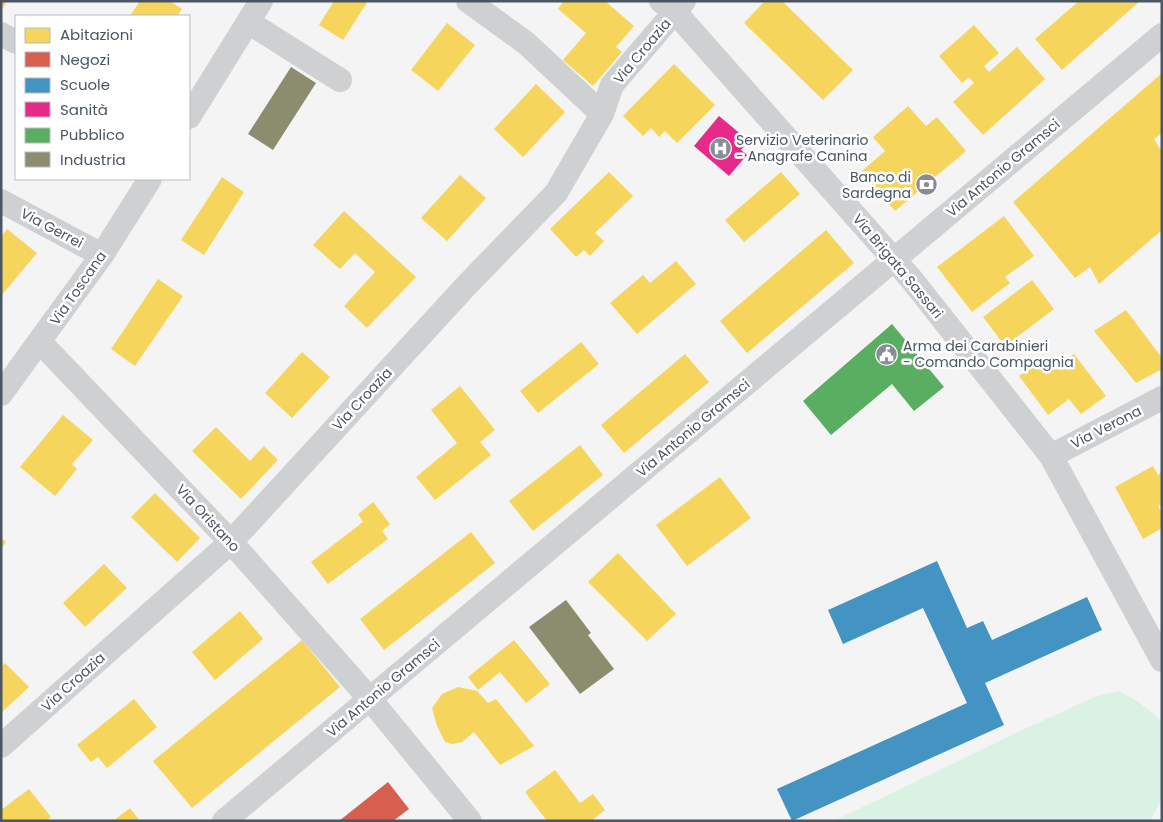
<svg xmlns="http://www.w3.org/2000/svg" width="1163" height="822" font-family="Poppins,sans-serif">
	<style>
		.green { fill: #d9f2e3 }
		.homes { fill: #f6d55c }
		.shops { fill: #d6604d }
		.schools { fill: #4393c3 }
		.health { fill: #e7298a }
		.public { fill: #5aae61 }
		.industry { fill: #8c8c6e }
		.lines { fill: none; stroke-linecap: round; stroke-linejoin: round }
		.minor { stroke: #ced0d2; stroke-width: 24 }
		.labels { text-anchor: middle; stroke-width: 5; stroke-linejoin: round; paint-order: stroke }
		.street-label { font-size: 14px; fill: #4a5661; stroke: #fff }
		.poi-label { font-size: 14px; fill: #4a5661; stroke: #fff; text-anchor: start }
	</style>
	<rect width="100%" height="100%" fill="#f4f4f4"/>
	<path class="green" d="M1119,691c17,9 30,17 43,31v76l-12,23h-316l184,-89 79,-36z"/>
	<path class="homes" d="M1,1h6l-6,10z
		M140,1h30l12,8 -5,7h-47z
		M334,1h34l-25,39 -24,-15z
		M564,1h41l29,25 -18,21 6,5 -29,34 -30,-26 23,-27 -28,-24z
		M765,1h17l71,69 -30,30 -79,-77z
		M1079,1h61l-78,69 -27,-31z
		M447,23l28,22 -37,46 -27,-21z
		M974,25l25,28 -15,13 5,6 28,-25 28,32 -62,56 -30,-33 21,-19 -5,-6 -7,6 -23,-27z
		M674,64l41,41 -38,38 -12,-12 -6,6 -8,-9 -8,8 -20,-20z
		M1162,73v60l-8,6 8,13v78l-63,54 -9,-17 -15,11 -62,-76z
		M536,84l29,28 -42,45 -29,-28z
		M908,106l18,20 11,-9 29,34 -71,60 -34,-39 24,-21 -12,-14z
		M609,172l24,24 -38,37 9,8 -14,15 -6,-6 -8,7 -26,-28z
		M781,172l19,22 -56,48 -19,-22z
		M460,175l26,23 -39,43 -26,-23z
		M222,177l22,15 -40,63 -23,-15z
		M344,211l72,66 -49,51 -23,-22 31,-34 -20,-19 -15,16 -27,-24z
		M1004,216l30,40 -29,21 5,6 -38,29 -35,-45z
		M7,229l30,24 -36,43v-59z
		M826,230l28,33 -107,90 -27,-32z
		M676,261l20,23 -59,50 -27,-31 33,-28 7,8z
		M158,279l25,17 -48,70 -24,-17z
		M1032,280l22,29 -49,37 -22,-29z
		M1126,310l36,48v11l-26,14 -42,-52z
		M581,342l18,22 -61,49 -18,-22z
		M302,352l28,25 -38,41 -27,-25z
		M685,354l24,28 -85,71 -23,-28z
		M1074,354l32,42 -25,18 -12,-15 -21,16 -29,-39 26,-19 9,11z
		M460,386l35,44 -15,12 11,13 -56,45 -19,-23 41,-34 -26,-33z
		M63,415l30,25 -21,24 5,5 -22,27 -35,-29z
		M216,427l34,34 14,-15 14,14 -37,39 -49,-48z
		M580,445l23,30 -70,56 -24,-30z
		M1153,466l5,9 4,-3v32l-4,2 4,7v15l-19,11 -28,-52z
		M720,477l31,41 -64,48 -31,-41z
		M155,493l45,45 -23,24 -46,-45z
		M373,502l17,22 -8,7 6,8 -60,45 -17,-22 52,-40 -5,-8z
		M471,532l24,31 -111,87 -24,-31z
		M1,538l5,4 -5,7z
		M618,553l58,61 -29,27 -59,-59z
		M104,564l23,24 -42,39 -22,-24z
		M240,611l23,28 -48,41 -23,-28z
		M302,640l38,47 -148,121 -39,-47z
		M514,640l36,44 -24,19 -26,-31 -22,18 -10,-13z
		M5,663l24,24 -28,26v-46z
		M458,687l19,4 11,12 8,-4 38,47 -34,19 -26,-33 -12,10 -10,2 -7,-2 -8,-16 -5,-18 10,-14z
		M134,699l23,28 -50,41 -9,-11 -7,5 -14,-17z
		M555,770l25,33 13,-9 12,16 -14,11h-44l-22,-29z
		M29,789l22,28 -5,4h-45v-11z
		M130,808l10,13h-27z"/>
	<path class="shops" d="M388,782l21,27 -16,12h-54z"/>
	<path class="schools" d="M937,561l30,67 16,-7 9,19 95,-43 15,33 -117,53 19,42 -212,96 -15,-32 190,-86 -44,-95 -80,36 -15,-34z"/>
	<path class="health" d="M719,116l30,25 -8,9 6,5 -18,21 -35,-30z"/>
	<path class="public" d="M892,324l52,63 -30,24 -22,-27 -61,51 -28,-34z"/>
	<path class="industry" d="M291,67l25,16 -43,67 -25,-16z
		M566,600l25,33 -3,2 26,34 -34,25 -51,-67z"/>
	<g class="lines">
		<path class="minor" d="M468,1l58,42 76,71
			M661,1l14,11 237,268 139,176 111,204
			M248,22l92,58
			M1,34l15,8
			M189,117l72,-116
			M1,201l101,54
			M40,342l191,200 139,157 100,122
			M1,394l101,-139 48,-76
			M1051,456l111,-58
			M1,746l230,-204 234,-255 91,-94 46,-79 10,-29 72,-84
			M224,821l938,-786"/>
	</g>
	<defs>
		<symbol id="hospital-disc" viewBox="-11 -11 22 22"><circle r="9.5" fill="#868d94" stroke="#fff"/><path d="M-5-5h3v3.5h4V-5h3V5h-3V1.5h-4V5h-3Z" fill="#fff"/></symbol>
		<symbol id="bank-disc" viewBox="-11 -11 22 22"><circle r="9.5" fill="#868d94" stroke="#fff"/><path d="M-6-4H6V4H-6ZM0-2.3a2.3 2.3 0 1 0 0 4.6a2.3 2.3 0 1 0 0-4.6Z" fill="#fff"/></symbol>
		<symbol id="civic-disc" viewBox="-11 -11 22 22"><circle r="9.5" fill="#868d94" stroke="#fff"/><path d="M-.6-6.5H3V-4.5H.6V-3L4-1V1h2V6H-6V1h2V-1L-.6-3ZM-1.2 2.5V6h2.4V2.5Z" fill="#fff"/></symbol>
	</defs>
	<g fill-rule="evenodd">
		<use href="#hospital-disc" x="708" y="136" width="25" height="25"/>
		<use href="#bank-disc" x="914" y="172" width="25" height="25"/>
		<use href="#civic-disc" x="874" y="342" width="25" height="25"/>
	</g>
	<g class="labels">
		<g class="street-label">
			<text transform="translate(642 51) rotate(-50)" y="5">Via Croazia</text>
			<text transform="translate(1003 168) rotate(-40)" y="5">Via Antonio Gramsci</text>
			<text transform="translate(52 228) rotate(28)" y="5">Via Gerrei</text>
			<text transform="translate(898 266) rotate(50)" y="5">Via Brigata Sassari</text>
			<text transform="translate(78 288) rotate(-55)" y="5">Via Toscana</text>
			<text transform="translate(362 399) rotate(-47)" y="5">Via Croazia</text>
			<text transform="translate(1106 427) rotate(-27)" y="5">Via Verona</text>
			<text transform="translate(693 428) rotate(-40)" y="5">Via Antonio Gramsci</text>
			<text transform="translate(208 518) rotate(47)" y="5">Via Oristano</text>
			<text transform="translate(73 682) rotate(-42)" y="5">Via Croazia</text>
			<text transform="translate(383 688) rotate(-40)" y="5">Via Antonio Gramsci</text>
		</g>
		<g class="poi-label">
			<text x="736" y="145">Servizio Veterinario<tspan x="736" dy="16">- Anagrafe Canina</tspan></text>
			<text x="911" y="182" text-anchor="end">Banco di<tspan x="911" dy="16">Sardegna</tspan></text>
			<text x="903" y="351">Arma dei Carabinieri<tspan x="903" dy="16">- Comando Compagnia</tspan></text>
		</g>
	</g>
	<rect width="1163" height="822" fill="none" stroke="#4a5661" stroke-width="5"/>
	<rect x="15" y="15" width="175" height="165" fill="#ffffff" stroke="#b7bbc0"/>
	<rect x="25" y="28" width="25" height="15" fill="#f6d55c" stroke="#b7bbc0"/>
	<text x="60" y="40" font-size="15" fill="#4a5661">Abitazioni</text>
	<rect x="25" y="52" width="25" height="15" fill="#d6604d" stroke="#b7bbc0"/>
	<text x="60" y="65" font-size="15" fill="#4a5661">Negozi</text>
	<rect x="25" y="78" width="25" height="15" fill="#4393c3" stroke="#b7bbc0"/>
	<text x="60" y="90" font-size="15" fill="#4a5661">Scuole</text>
	<rect x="25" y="102" width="25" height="15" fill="#e7298a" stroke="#b7bbc0"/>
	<text x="60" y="115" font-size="15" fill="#4a5661">Sanità</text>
	<rect x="25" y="128" width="25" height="15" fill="#5aae61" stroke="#b7bbc0"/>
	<text x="60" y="140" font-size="15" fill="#4a5661">Pubblico</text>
	<rect x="25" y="152" width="25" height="15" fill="#8c8c6e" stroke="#b7bbc0"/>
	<text x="60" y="165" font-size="15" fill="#4a5661">Industria</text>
</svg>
